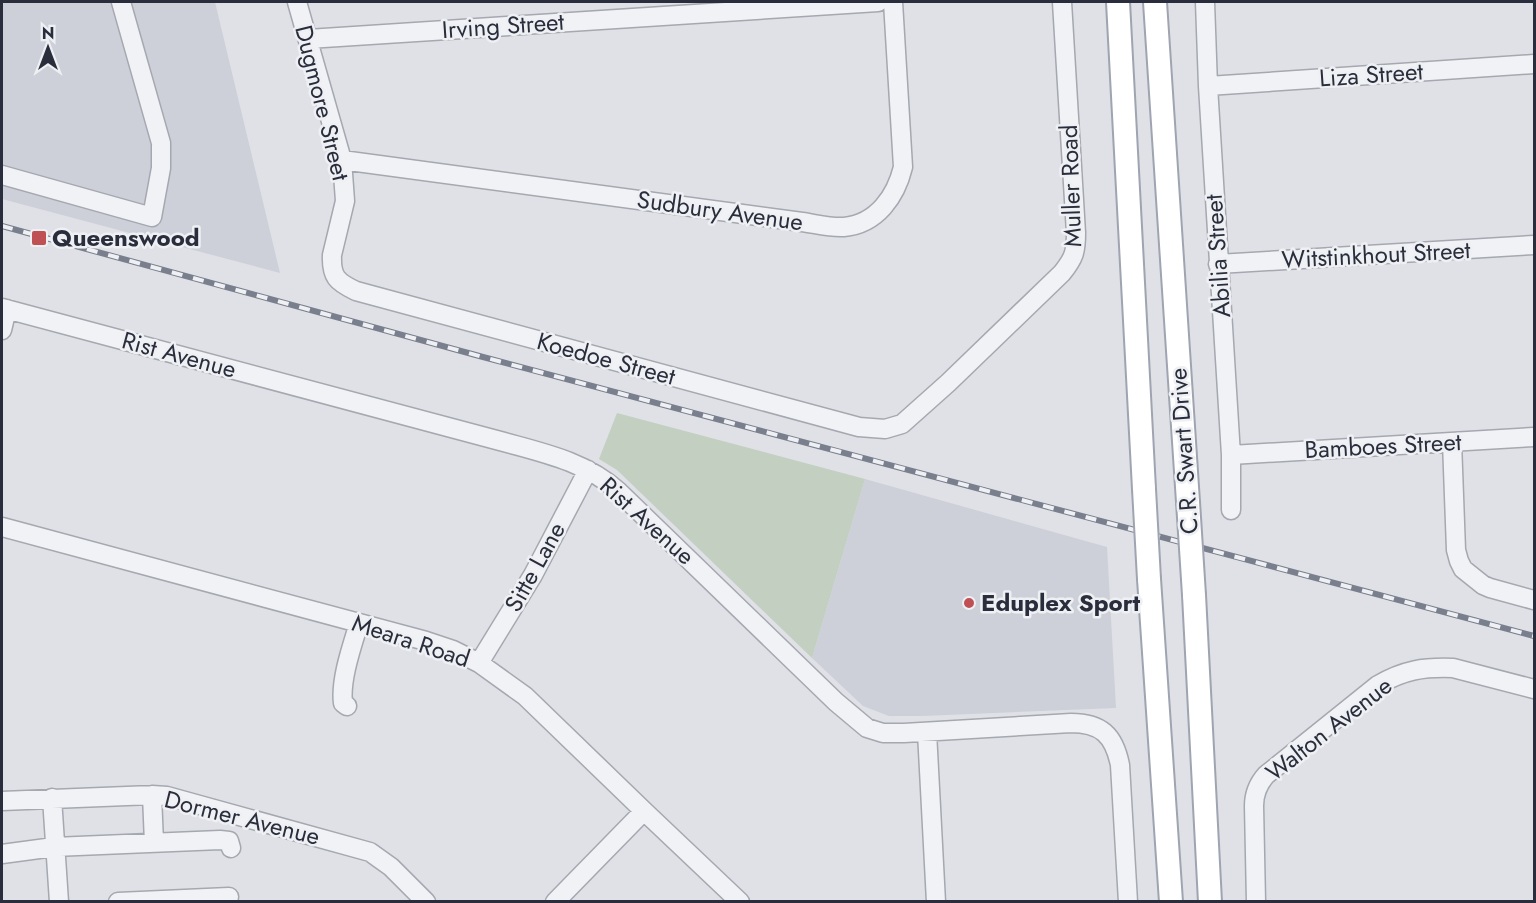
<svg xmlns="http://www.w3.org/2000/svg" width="1536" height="903" font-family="Jost,sans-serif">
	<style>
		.built { fill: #cdd0d8 }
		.green { fill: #c3cfc1 }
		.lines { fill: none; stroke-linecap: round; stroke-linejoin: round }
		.minor-casing { stroke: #a5a8b0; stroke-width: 21 }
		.major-casing { stroke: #9fa4b1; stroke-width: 26 }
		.minor { stroke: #f1f2f5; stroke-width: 18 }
		.major { stroke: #fff; stroke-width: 22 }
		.rail-casing { stroke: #7a7f8e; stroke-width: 6 }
		.rail { stroke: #eef0f4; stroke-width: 4; stroke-dasharray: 11; stroke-linecap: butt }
		.major-bridge-casing { stroke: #9fa4b1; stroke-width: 26; stroke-linecap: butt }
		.major-bridge { stroke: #fff; stroke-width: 22 }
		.poi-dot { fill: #bf5054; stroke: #eef0f4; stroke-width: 2 }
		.labels { text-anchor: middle; stroke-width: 5; stroke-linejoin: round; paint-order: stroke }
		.street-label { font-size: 24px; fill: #2a2e3c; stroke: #eef0f4 }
		.poi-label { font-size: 24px; font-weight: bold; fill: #2a2e3c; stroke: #eef0f4; text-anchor: start }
	</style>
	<rect width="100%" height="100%" fill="#dfe1e6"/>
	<path class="built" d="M2,2h213l65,271 -278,-74z
		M865,479l242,68 9,161 -194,8h-33l-26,-10 -51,-48z"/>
	<path class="green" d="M617,413l248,66 -53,179 -195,-188 -18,-11z"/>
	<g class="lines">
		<defs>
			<path id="minor" d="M297,2l45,158 3,41 -13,54c-1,22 5,27 24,36l503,136 26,2 17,-5 46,-41 114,-110c12,-15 14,-21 14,-40l-14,-231
				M1205,2l3,84 23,369v55
				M308,39l570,-37
				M1208,86l326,-22
				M342,160l460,62c14,2 29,6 42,5 33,-3 52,-31 59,-60l-10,-165
				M2,175l150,42 9,-49v-25l-40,-141
				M1218,264l316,-19
				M2,308l502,134c40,11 82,20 114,49l218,211 31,26 16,5h21l167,-10c30,0 43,12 49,42l8,137
				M2,330l5,-21
				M1452,442l4,108 3,11 4,8 20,16 7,3 44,12
				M1231,455l303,-18
				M2,527l424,114 27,9 26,13 46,33 119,115 96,91
				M479,663l54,-88 55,-105
				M347,706l-4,-3c-3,-23 9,-57 16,-80
				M927,732l9,170
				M152,795l2,48
				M52,798l7,104
				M2,801l150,-6 15,1 203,56 21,15 35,35
				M2,854l52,-7 166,-7 9,1 2,7
				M118,902l111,-5
				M555,902l89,-91
				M1256,902l-2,-96c0,-12 4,-22 12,-31l112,-90c26,-15 45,-18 75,-17l81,21"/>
			<path id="major" d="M1118,2l26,487
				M1155,2l33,500
				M1149,579l22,323
				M1194,595l16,307"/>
		</defs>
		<use href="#minor" class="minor-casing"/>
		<use href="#major" class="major-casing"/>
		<use href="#minor" class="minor"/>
		<use href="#major" class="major"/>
		<defs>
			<path id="rail" d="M2,226l481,131 1051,279"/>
		</defs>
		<use href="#rail" class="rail-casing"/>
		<use href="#rail" class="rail"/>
		<defs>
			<path id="major-bridge" d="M1144,489l5,90
				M1188,502l6,93"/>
		</defs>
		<use href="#major-bridge" class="major-bridge-casing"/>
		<use href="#major-bridge" class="major-bridge"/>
	</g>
	<g class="poi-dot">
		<rect x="31" y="230" width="16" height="16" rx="3"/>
		<circle cx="969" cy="603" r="6"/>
	</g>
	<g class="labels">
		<g class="street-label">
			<text transform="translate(503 26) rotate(-4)" y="8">Irving Street</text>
			<text transform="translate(1371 75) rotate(-4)" y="8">Liza Street</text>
			<text transform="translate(322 103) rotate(76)" y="8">Dugmore Street</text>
			<text transform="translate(1071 186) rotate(-92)" y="8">Muller Road</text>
			<text transform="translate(720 211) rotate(8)" y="8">Sudbury Avenue</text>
			<text transform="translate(1376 255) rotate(-3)" y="8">Witstinkhout Street</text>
			<text transform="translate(1218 256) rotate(-94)" y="8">Abilia Street</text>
			<text transform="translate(179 355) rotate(15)" y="8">Rist Avenue</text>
			<text transform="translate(606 359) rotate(15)" y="8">Koedoe Street</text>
			<text transform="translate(1383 446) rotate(-3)" y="8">Bamboes Street</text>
			<text transform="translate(1184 451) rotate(-94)" y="8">C.R. Swart Drive</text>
			<text transform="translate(647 521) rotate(42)" y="8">Rist Avenue</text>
			<text transform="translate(535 567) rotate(-61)" y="8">Sitte Lane</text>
			<text transform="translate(411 641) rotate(18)" y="8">Meara Road</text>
			<text transform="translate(1329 729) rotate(-38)" y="8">Walton Avenue</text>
			<text transform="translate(242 818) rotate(14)" y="8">Dormer Avenue</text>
		</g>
		<g class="poi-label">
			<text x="52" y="246">Queenswood</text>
			<text x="981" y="611">Eduplex Sport</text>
		</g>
	</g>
	<rect width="1536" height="903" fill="none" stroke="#2a2e3c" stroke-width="6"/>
	<g transform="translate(48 48)" stroke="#eef0f4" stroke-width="4.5" paint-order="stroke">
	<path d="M0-4.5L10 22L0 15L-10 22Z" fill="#2a2e3c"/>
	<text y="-9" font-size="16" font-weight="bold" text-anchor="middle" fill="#2a2e3c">N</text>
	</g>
</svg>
